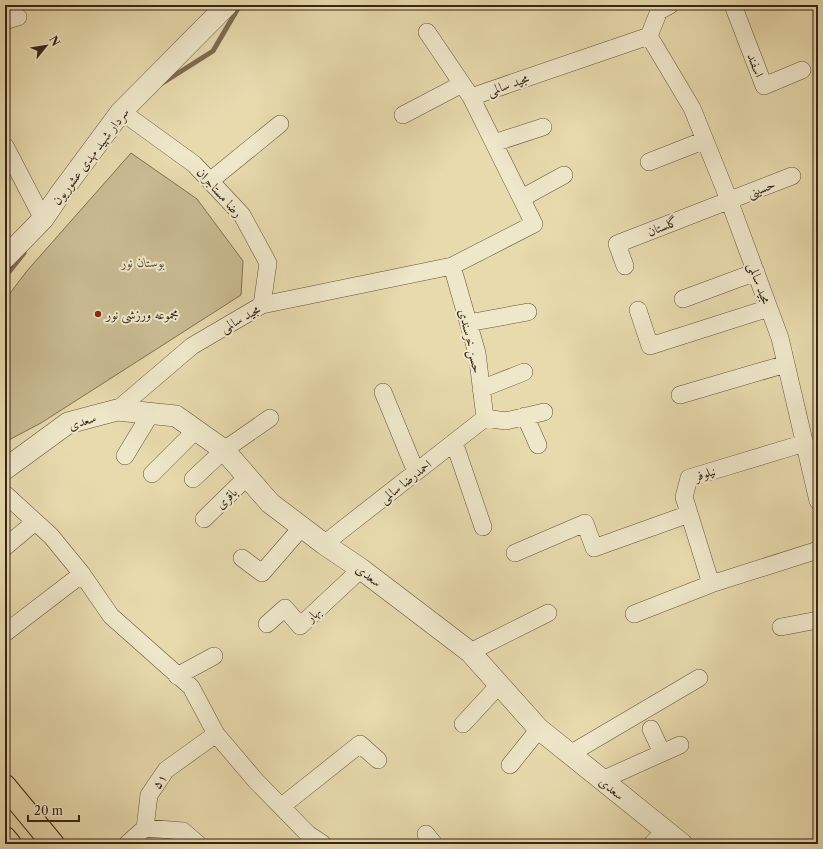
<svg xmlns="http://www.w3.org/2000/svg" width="823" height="849" font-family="'Libre Caslon Text',Amiri,serif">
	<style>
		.green { fill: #c9bb93; stroke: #807054 }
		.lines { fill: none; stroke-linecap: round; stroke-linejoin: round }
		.stream { stroke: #7d6c52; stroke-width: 5 }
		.minor-casing { stroke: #63523c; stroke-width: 18 }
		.tertiary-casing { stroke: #63523c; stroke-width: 22 }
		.primary-casing { stroke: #372516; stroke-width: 24 }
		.minor { stroke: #efe7ca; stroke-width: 17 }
		.tertiary { stroke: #efe7ca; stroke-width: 21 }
		.primary { stroke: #e7daad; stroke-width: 22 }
		.poi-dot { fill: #8f2418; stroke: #efe7ca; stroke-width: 1.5 }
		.labels { text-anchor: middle; stroke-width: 4; stroke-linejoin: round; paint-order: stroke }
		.street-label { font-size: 13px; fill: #372516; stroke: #efe7ca }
		.park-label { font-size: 13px; font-style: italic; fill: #5c4a35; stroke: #efe7ca }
		.poi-label { font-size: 13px; fill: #372516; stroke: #efe7ca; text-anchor: start }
	</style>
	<rect width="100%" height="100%" fill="#e7daad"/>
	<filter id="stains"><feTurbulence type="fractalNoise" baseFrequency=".005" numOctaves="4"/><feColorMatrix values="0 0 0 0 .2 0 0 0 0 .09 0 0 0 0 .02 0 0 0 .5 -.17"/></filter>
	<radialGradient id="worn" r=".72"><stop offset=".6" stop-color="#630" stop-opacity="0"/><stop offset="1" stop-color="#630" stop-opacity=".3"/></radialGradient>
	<path class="green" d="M131,153l66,46 46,62 -2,34 -200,128 -36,19v-142l21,-28z"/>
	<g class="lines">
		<path class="stream" d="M161,84l52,-33 27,-46
			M5,277l19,-24"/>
		<defs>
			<path id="minor" d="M733,5l31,81 38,-16
				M5,21l13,-4
				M427,32l44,65
				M649,36l10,-25 11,-6
				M120,113l9,4 65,47 48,51 26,48 -6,42
				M403,115l59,-31
				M494,143l49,-16
				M5,146l38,73
				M649,162l56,-22
				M210,181l70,-57
				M522,198l42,-23
				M452,266l25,87 8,65
				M625,266l-8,-22 175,-68
				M683,299l73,-27
				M638,310l12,36 119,-38
				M468,323l60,-11
				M481,389l43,-17
				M383,392l33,80
				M680,395l106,-31
				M117,410l75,-64 70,-41 190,-39 82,-42 -63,-127 178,-61 43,72 37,92 51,138 38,163
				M525,416l13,29
				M485,418l21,3 38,-9
				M454,442l29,85
				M125,456l26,-43
				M152,474l44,-44
				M193,479l31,-29 46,-32
				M5,494l46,42 31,38 29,42 80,71 25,47 40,47 52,53 15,10
				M204,519l43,-42
				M324,544l161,-126
				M5,547l30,-25
				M515,553l70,-30 9,25 95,-34
				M242,558l20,15 40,-46
				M711,584l-27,-87 5,-19 116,-35
				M634,614l77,-30 107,-34
				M267,624l18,-16 15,18 61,-57
				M781,627l37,-7
				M5,633l77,-59
				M470,652l78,-39
				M177,676l37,-20
				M463,724l36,-39
				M651,729l11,24
				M570,754l129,-76
				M510,765l29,-36
				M602,780l78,-35
				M282,806l78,-62 18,16
				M145,828l38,3 15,13
				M426,834l8,10
				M127,844l18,-16 4,-33 17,-25 50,-36
				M652,844l13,-14"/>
			<path id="tertiary" d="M5,258l38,-39 17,-25 60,-81 107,-108
				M5,469l63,-46 49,-13 59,6 48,34 46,53 54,41 37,25 109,83 69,77 143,115"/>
			<path id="primary" d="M5,786l48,58
				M5,838l5,6"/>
		</defs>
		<use href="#minor" class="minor-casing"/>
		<use href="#tertiary" class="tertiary-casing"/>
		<use href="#primary" class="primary-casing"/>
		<use href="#minor" class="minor"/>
		<use href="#tertiary" class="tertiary"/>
		<use href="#primary" class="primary"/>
	</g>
	<circle class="poi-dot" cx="98" cy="314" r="4"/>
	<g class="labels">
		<g class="street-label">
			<text transform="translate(756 65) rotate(69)" y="5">اسفند</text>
			<text transform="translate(508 84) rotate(-19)" y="5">مجید سالمی</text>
			<text transform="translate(90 156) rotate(-53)" y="5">سردار شهید مهدی عشوریون</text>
			<text transform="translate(761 188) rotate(-21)" y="5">حسینی</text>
			<text transform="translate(220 192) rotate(48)" y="5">رضا مستاجران</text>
			<text transform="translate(662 226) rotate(-22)" y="5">گلستان</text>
			<text transform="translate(760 283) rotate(70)" y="5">مجید سالمی</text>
			<text transform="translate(240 318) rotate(-29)" y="5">مجید سالمی</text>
			<text transform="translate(471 341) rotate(77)" y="5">حسن خرسندی</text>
			<text transform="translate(82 421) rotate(-19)" y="5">سعدی</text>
			<text transform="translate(705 473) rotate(-18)" y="5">نیلوفر</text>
			<text transform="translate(405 481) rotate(-38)" y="5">احمدرضا سالمی</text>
			<text transform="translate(226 498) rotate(-44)" y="5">باقری</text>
			<text transform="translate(369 575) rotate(37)" y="5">سعدی</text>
			<text transform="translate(313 614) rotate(-43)" y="5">بهار</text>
			<text transform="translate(159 781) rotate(-55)" y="5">۵۱</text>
			<text transform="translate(612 788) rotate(39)" y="5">سعدی</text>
		</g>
		<g class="park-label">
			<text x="143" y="267">بوستان نور</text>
		</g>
		<g class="poi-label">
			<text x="106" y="319">مجموعه ورزشی نور</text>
		</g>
	</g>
	<rect width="823" height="849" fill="none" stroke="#e7daad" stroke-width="20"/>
	<rect x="6" y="6" width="811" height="837" fill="none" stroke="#372516" stroke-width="2"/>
	<rect x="10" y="10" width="803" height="829" fill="none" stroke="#372516"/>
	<g transform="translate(46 46) rotate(60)" stroke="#efe7ca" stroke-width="3" paint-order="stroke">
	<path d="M0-3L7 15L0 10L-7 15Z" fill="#372516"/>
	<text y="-6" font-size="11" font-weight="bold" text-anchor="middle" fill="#372516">N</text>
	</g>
	<path d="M28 815v6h51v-6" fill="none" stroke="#372516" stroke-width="2"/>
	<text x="34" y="815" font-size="12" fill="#372516" stroke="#efe7ca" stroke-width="3" paint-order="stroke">20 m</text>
	<rect width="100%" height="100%" filter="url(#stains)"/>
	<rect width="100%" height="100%" fill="url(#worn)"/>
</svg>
